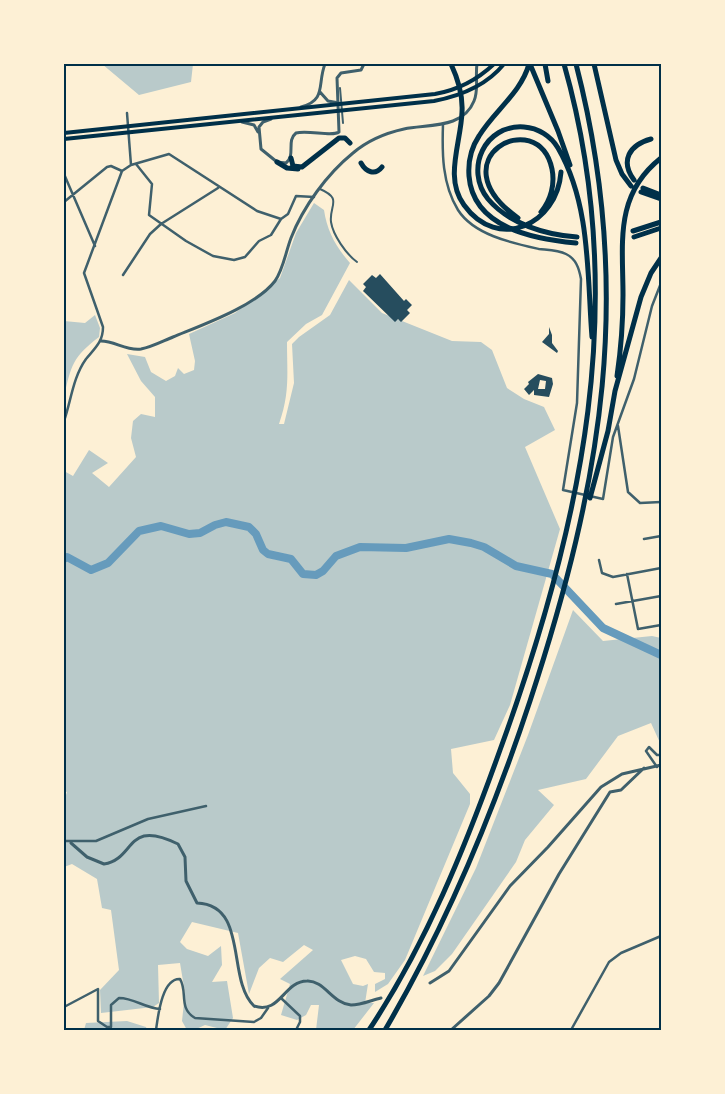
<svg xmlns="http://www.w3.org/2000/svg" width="725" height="1094" font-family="Figtree,sans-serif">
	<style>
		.green { fill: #b9caca }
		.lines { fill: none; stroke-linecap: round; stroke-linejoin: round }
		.river { stroke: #669bbc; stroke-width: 8 }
		.building { fill: #264d5e; fill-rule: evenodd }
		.pedestrian { stroke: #3f606c; stroke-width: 2 }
		.minor { stroke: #3f606c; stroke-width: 2.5 }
		.tertiary { stroke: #3f606c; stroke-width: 3 }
		.secondary { stroke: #003049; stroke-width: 4 }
		.motorway { stroke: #003049; stroke-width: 5 }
		.neatline { fill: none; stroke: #003049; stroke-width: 2 }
	</style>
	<rect width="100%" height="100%" fill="#fdf0d5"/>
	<path class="green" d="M102,64h91l-2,18 -52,13z
		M314,203l10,7c3,21 12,37 26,53l-28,52 -16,9 -19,18c0,32 3,51 -8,82h5l10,-41 -2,-39 7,-7 31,-22 19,-35 33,33 70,28 29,1 11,8 15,38 17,11 20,8 11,23 -30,17 35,82 -50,176 -16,35 -43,9 2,24 17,21v10l-65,156 -17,24 -13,8v-8l10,-5v-6l-11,-1 -8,-13 -11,-3 -14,4 12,24 10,2 5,-2 -3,19h9l-21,27h-37l3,-25h-8l-5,10 -9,5 -16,-5 9,-31 -10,-5 33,-29 -9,-5 -21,17 -13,-4 -11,10 -10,26 -11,-61 -46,-11 -12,20 7,7 21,7 13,-10 1,19 -10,17 15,-1 6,37 -8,12 -20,-5 -11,5h-7l-5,-9 3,-28 -5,-30 -22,2 1,38 -6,4 -52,6 -1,-23 19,-20 -8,-60 -9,-2 -5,-29 -25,-15 -8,3v-66l3,-9 -3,-1v-320l9,5 16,-26 19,13 -16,10 17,14 27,-30 -5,-19 2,-17 8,-7 14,3v-20l-14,-16 -14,-27 18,3 6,15 15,9 9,-5 3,-8 6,6 10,-4 1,-9 -6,-27 46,-21 45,-35 16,-45z
		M95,315l5,13 -1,9c-26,20 -28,28 -35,60v-76l21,2z
		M573,610l30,31 49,-5 9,2v107l-10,-22 -33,13 -32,43 -48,11 16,15 -29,35 -9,22 -64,92 -17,17 -12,5 53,-108 52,-133z
		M127,1021l19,6 1,3h-63l2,-7z"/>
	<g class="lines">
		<path class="river" d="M64,559l3,-2 24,13 17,-7 31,-32 22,-5 28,8 11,-1 15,-8 11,-3 23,5 7,7 7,16 5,4 23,5 12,15 13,1 7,-4 13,-15 24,-9 46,1 43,-9 22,4 13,4 32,19 36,8 51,54 58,27"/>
	</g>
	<path class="building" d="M380,274l24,27 2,-2 6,6 -5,5 3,3 -9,9 -3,-3 -3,3 -32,-31 3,-4 -3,-3 9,-9 4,3z
		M549,327l3,8v8l6,8 -1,2 -15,-11 7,-8z
		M538,374l14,4 1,6 -4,13 -15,-2v-5l-5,5 -5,-6 5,-5 -1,-2zM540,380l6,1 -1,8h-7z"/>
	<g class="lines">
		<path class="pedestrian" d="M340,88l3,35
			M320,189c23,10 9,16 11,33 2,13 15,32 26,40"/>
		<path class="minor" d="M127,113l4,52
			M443,124c-1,29 -1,60 15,86 16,25 54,33 81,39 9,1 19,1 27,5 10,5 13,14 15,25l-4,124 -14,87 40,9 10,-62 21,-58 18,-73 9,-23
			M136,164l16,20 -3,31 37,26 27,15 21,4 11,-3 14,-16 12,-6 10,-16 7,-5 8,-18 18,1
			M64,174l31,72
			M64,202l43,-35 4,-1 11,5
			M123,275l27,-41 11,-10 57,-36
			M64,421c7,-20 9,-44 22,-62 9,-11 17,-17 17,-32l-19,-54 38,-102 9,-6 38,-11 88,57 24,8
			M618,426l10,66 12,11 21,-1
			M644,539l17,-3
			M599,560l3,13 11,4 48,-9
			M627,574l11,55 23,-4
			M616,604l45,-8
			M657,767l-11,-16 3,-4 8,8h4
			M64,841h32l52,-22 58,-13
			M282,999l18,17v6l-4,8
			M64,1007l34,-18v32l9,6h4v-22l8,-7c15,0 26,10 41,11
			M156,1030c2,-14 6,-52 24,-51 8,13 -2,29 15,39l59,4 7,-4 7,-10
			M571,1030l38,-68 12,-9 40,-17
			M660,1030l1,-2"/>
		<path class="tertiary" d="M320,92l8,9 11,2
			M301,107c26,-7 16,-23 24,-43
			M271,119l-8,3 -4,5 2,22 16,13 9,1c10,-8 0,-22 10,-30 13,-3 36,4 43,-1l-2,-54 4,-5 20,-3 3,-6
			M242,122l12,3 4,7
			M101,341c14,0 25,10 40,8 11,-2 22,-8 32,-12 29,-12 83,-31 102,-56 8,-11 11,-30 16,-43 12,-31 36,-64 62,-85 14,-12 33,-20 51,-24 24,-5 59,0 70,-28 5,-11 1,-25 3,-37
			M71,843l16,14 17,7c32,-5 21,-46 74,-20l7,13 1,24 11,22c52,2 29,76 57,103 26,9 30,-25 53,-25 17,-1 26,23 44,24 10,0 21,-5 30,-7
			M430,983l19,-12 61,-85 38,-39 53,-60 21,-13 39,-9
			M451,1030l38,-34 10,-13 60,-109 51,-82 11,-2 23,-22"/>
		<path class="secondary" d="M64,133l371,-39c23,-4 42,-14 59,-30
			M64,139l370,-38c26,-5 53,-16 70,-37"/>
		<path class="motorway" d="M451,64c7,15 12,31 11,48 -1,31 -18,66 2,93 34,47 93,20 97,-33
			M529,64c-8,29 -35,47 -50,72 -8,12 -11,26 -10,40 4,52 65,63 107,67
			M530,64l28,67 12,34
			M545,64l3,17
			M594,64l22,96 6,14 9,12
			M291,158l2,8 9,1 37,-29h6l5,5
			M277,162l10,6 11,1
			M361,163c5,9 14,13 21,4
			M634,180c-14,-19 -5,-35 17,-41
			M643,188l18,7
			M641,192l20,7
			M518,218c-83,-59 20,-114 34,-49 3,15 -1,31 -11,43
			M633,231l28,-9
			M577,237c-31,-2 -68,-13 -89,-38 -24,-30 -3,-75 36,-72 14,1 27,9 34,21 33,57 29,127 34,189
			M634,237l27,-9
			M617,376c4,-27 6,-54 6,-81 0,-52 -9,-100 38,-137
			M590,498l18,-67 7,-40 26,-94 10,-24 10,-15
			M369,1030c57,-86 96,-182 131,-280 82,-225 131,-450 64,-686
			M385,1030c61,-104 107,-214 145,-329 72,-219 105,-409 46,-637"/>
	</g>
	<rect width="725" height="1094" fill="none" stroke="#fdf0d5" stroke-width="130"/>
	<rect x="65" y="65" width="595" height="964" class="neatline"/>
</svg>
